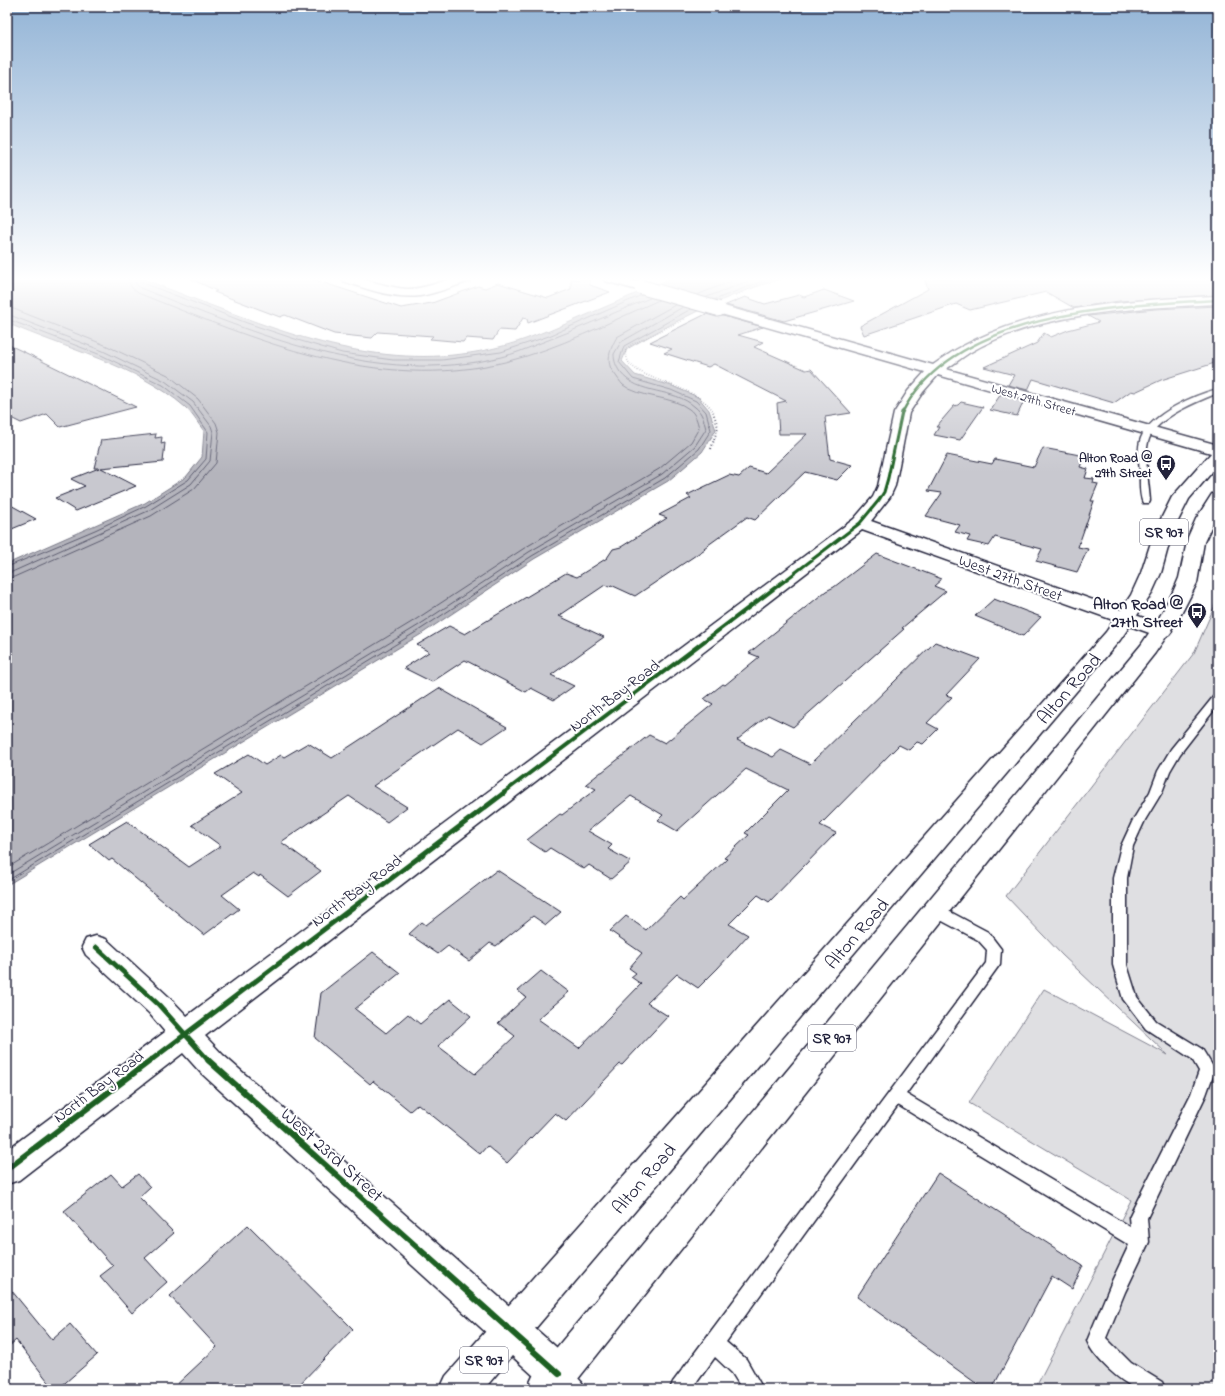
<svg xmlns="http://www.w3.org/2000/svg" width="1225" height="1396" font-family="'Indie Flower',sans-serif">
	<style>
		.green { fill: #dfdfe2; stroke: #80808e }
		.water { fill: #b4b4bc; stroke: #7a7a88 }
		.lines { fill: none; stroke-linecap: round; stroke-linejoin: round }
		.shore { stroke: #5c5c6f; stroke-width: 1 }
		.building { fill: #c8c8cf; stroke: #22223b }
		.lane-casing { stroke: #22223b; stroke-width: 3 }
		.street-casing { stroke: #22223b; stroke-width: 3 }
		.highway-casing { stroke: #22223b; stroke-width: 3 }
		.path-far1 { stroke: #22223b; stroke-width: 1.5; stroke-dasharray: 0.5 2; stroke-linecap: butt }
		.path { stroke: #22223b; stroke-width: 2; stroke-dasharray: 1 2.5; stroke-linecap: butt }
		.lane { fill: #fff; fill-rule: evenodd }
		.street { fill: #fff; fill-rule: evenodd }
		.highway { fill: #fff; fill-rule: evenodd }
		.street-bridge-casing { stroke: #22223b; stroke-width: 16; stroke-linecap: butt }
		.street-bridge { stroke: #fff; stroke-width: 14 }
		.cycleway-far4-casing { stroke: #fff; stroke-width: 4 }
		.cycleway-far3-casing { stroke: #fff; stroke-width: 5 }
		.cycleway-far2-casing { stroke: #fff; stroke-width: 6 }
		.cycleway-far1-casing { stroke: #fff; stroke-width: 8 }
		.cycleway-casing { stroke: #fff; stroke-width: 8 }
		.cycleway-far4 { stroke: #1b5e20; stroke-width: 2.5 }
		.cycleway-far3 { stroke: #1b5e20; stroke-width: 3 }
		.cycleway-far2 { stroke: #1b5e20; stroke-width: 4 }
		.cycleway-far1 { stroke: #1b5e20; stroke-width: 5 }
		.cycleway { stroke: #1b5e20; stroke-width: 6 }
		.labels { text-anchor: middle; stroke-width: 4; stroke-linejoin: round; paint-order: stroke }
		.far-street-label { font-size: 13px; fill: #22223b; stroke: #fff }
		.far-poi-label { font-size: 13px; font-weight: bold; fill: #22223b; stroke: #fff; text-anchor: end }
		.shield { fill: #fff; stroke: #646476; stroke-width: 1 }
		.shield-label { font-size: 15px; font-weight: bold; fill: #22223b }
		.street-label { font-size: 16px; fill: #22223b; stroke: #fff }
		.poi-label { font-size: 16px; font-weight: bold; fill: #22223b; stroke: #fff; text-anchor: end }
		.near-street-label { font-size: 19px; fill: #22223b; stroke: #fff }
	</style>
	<rect width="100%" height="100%" fill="#fff"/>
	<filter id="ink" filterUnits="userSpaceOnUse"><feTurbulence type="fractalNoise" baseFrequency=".025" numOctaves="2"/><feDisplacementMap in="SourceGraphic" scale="8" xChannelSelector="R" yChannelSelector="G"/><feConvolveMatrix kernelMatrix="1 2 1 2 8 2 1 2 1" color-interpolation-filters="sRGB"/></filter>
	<g filter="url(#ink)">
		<path class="green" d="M1218,598v791h-183l96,-189 -162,-97 75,-114 124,66 -106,-100 -56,-59 188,-243z"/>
		<path class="water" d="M7,278c32,0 65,0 97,0 11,0 26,-3 36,0 12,4 23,9 34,13 25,10 49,19 74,28 100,37 196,56 298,12l1,1 125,-54h113c-56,15 -108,42 -158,71l-5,12 13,14 37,11 26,11 11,13 7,20 -14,22 -34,29 -134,78 -111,74 -416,252v-321l138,-61 41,-26 16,-20 2,-26c-6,-7 -11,-17 -19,-24 -48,-42 -120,-58 -178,-84z"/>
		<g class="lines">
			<path class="shore" d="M128,278l3,9 7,6c118,47 238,100 367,69 54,-13 104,-40 154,-62
				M134,278l2,6 4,4c115,45 236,100 361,69 13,-3 25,-8 37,-13 38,-14 75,-31 112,-46
				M139,278l4,5 104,40 54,18 41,12 51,7h49l59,-8 48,-16 93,-41
				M697,295l42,-17
				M707,297l49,-19
				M714,300l56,-22
				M7,308l7,1 91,36 63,30 30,24 18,24 3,9 -3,31 -22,26 -43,27 -137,61 -7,1
				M7,314l96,37 62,30 28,21 18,24 2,6 -3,29 -19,23 -43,27 -136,61h-5
				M7,319l94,36 62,30 27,21 18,26 -2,27 -18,21 -42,26 -51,24 -88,37
				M7,868l408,-248 111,-73 133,-78 32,-27 8,-14c-2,-7 -3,-14 -10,-19 -16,-13 -50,-11 -66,-24 -3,-3 -6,-8 -9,-12 -9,-10 -4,-25 3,-36l58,-32
				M7,875l412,-250 110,-73 133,-78 33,-28 11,-17c-2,-8 -4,-17 -11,-22 -22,-20 -56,-11 -75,-35 -4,-6 -6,-11 -6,-18l7,-12 62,-35
				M7,881l414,-252 111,-73 133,-78 34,-29 12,-19 -5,-18 -10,-11 -25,-11 -38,-11 -14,-17 5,-16 67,-37"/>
		</g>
		<path class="building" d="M191,278h118l92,30 31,-5 46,-17 7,2 13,-5 50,15 23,-9v-10l18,1 1,5 20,7 -82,31 -1,-4 -4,-1 -8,13 -16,-1 -6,10 -27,-2 -3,4 -33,-3 3,-3 -55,-4 -6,6 -38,-4 -49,-19 -5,2 -66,-25 3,-1 -26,-12z
			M924,278h282l12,9v8l-99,6 -45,7 -28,-16 -76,18 -14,-6 -92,31 -4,-9 68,-37z
			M824,290l30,11 -70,20 -58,-16 19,-8 20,7 34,-9 5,2z
			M1218,306v56l-57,18 -26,12 -4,-1 -17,12 -81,-24 -5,11 -20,-5 6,-10 -30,-8 53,-24 7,-10 7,4 17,-7 31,-8 -11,-6 67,-7z
			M706,314l11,3 6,-1 40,11 -25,8 25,7 -9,5 52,23 5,-1 40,44 -26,4 5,42 22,6 -15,15 -32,-8 -50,48 -8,-3 -43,31 1,1 -70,47 -24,-11 -2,2 -4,-2 -46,31 45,21 -53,38 23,11 -20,14 -23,-12 -5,4 -61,-32 -33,22 -28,-14 25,-16 -12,-7 32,-19 16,8 101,-61 11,4 30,-19 6,-9 8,-2 46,-29 -8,-3 32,-17 -4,-3 42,-20 10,2 10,-9 17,5 41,-39h-28l-2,-31 9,-2 -72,-37 -6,3 -44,-14 8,-4 -22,-7z
			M7,344l34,16h-1l96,47 -76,20 -13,-13 -26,9 -14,-7z
			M1001,394l23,7 -7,15 -27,-6z
			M961,402l22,5 -23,33 -26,-5 5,-8h-3l18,-21 4,-1z
			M156,434l-1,4 7,-1 -1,7 4,-1 -2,19 -62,6 35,18 -60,25 -21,-13 30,-12 -14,-7 28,-11h-5l7,-28z
			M1043,448l42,8 -5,11 8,2 -3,9 9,1 -1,4 5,1 -7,17h3l-16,46 10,2 -11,23 -41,-11 6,-12 -47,-12 -6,9 -22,-5 3,-5 -15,-4 5,-7 -34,-9 16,-23 -14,-2 19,-36 45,9 3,-5 39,8z
			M7,503l29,16 -29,12z
			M877,554l65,25 -8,7 12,5 -44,37 2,1 -111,98 -25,-12 -31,25 36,17 8,-7 29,14 125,-122 45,17 -34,36 6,2 -25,26 11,6 -15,15 -6,-2 -8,8 -10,-5 -79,80 16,8 -67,69 -11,-7 -29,29 19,11 -30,33 -20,20 -21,-14 -30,29 21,13 -46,49 -2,-1 -54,57 -11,-8 -48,50 -20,-17 -7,8 -62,-50 -8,7 -37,-30 -3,3 -55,-46 6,-45 52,-41 27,21 -45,36 31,24 22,-19 12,10 30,-25 21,17 -33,30 37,28 40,-38 -17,-13 28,-26 -8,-6 23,-20 28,21 -31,27 41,29 62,-64 -10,-7 5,-4 -7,-5 13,-15 -32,-22 16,-15 20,14 34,-33 3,3 44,-41 -3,-1 25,-23 -4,-2 43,-43 -42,-21 -69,62 -19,-11 5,-5 -32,-19 -43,35 24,14 -4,4 23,13 -20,17 -22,-14 -5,4 -34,-21 -5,4 -18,-12 33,-26 2,1 34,-26 -10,-5 15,-12h1l47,-37 16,8 48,-39 -9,-5 19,-15 2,1 34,-28 -10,-4 77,-62 8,-4z
			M994,599l47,18 -18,19 -48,-20z
			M439,688l68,39 -24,16 -25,-15 -85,58 34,21 -20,15 -38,-26 -68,46 40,29 -33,25 -28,-21 -1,2 -6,-4 -31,22 17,14 -35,26 -92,-76 -3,2 -20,-17 38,-23 62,46 32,-21 -29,-21 50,-32 -27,-19 34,-20 16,11 16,-10 3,2 24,-14 24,15z
			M497,870l64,42 -15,13 -13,-9 -37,30 -6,-3 -21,18 -21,-15 -10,8 -29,-20 13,-12 4,3z
			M938,1173l145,93 -11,23 -20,-13 -60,113h-8l-127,-92z
			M111,1174l11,12 16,-12 12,13 -11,10 35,36 -29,25 22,24 -35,31 -32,-37 13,-10 -49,-55z
			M248,1225l105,104 -58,60h-123l45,-42 -47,-51z
			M7,1285l45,55 18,-16 27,31 -39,34h-4l-38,-49 -9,8z"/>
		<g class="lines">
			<defs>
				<path id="lane" d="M1218,389v4c-20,8 -61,24 -69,46 -6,16 0,44 1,62l-1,2h-6c-4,-8 -3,-22 -3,-31 -1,-10 -3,-24 1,-34 10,-24 53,-43 77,-49z
					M1218,695v10l-38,49 -10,17 -8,21 -17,28 -12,26 -6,32v87l10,32 19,24 46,28 13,21 -9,25 -59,123 2,24 -24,50 -19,46 25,25 31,19 3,7c-9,0 -21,2 -29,-1 -16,-6 -43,-31 -49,-47l25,-60 17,-36 -231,-140 -172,237 20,17 17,30h-21l-10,-16 -17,-16 -23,32h-22l3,-7 313,-419 1,-13 -9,-10 -47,-25 -2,-4 2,-4 5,-1 5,1 47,25 13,17 -1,15 -94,130 224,133 -1,-10 3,-6 59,-117 8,-23 -7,-12 -46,-30 -23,-30 -10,-34v-87l8,-32 12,-26 17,-28 8,-21 13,-22 43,-53z
					M562,1368c10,4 19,11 24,21h-25l-6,-5 -2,-7 2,-7z"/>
				<path id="street" d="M341,278c23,-2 44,10 67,11 17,0 30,-7 46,-11 5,-1 12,0 18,0l-2,3c-16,5 -32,12 -50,15 -26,3 -53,-7 -77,-15z
					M603,278h19l23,6 2,3 -2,3 -4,1 -36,-10z
					M1218,296v8c-80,4 -179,7 -249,49 -8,5 -15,11 -23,16l272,76v10l-280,-80 -15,17 -14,21 -14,73 -5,11 -19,24 298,106 3,4 -3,4 -7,2 -7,-2 -293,-105 -657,506 18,19 349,306 6,13 -6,13c-7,3 -19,3 -26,0l-345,-314 -18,-20 -164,127 -12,4v-34l158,-118 -16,-19 -63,-58 -4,-8 4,-8 10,-3 10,3 63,58 18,19 667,-497 19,-22 5,-11 16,-73 14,-22 17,-19 -211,-60 -1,-3 1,-3h10l209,59c9,-6 18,-13 28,-18 78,-42 170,-47 257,-51z"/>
				<path id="highway" d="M1218,450v15l-29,34 -17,34 -11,40 -10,22 -31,45 -636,749h-44l6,-13 660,-744 25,-37 10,-22 13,-40 18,-36 40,-45z
					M1218,493v19l-14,30 -7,41 -18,35 -24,35 -585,736h-43l6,-13 608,-731 18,-27 14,-26 6,-14 9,-41 8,-18 16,-25z"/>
			</defs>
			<use href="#lane" class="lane-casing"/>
			<use href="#street" class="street-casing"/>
			<use href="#highway" class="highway-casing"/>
			<path class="path-far1" d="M735,296l31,-15 12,-3
				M685,319l-54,26 -6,6c1,3 2,9 4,12 17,20 71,23 85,50"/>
			<path class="path" d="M711,449l7,-22 -5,-15"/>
			<use href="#lane" class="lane"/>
			<use href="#street" class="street"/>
			<use href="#highway" class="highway"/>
			<defs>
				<path id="street-bridge" d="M641,287l78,22"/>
			</defs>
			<use href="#street-bridge" class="street-bridge-casing"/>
			<use href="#street-bridge" class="street-bridge"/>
			<defs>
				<path id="cycleway-far4" d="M902,413c51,-101 217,-108 316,-113"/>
				<path id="cycleway-far3" d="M783,582l77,-59 19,-23 5,-8 4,-14 14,-66"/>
				<path id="cycleway-far2" d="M502,794l282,-213"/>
				<path id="cycleway-far1" d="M96,947l63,58 50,56
					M150,1061l354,-268"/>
				<path id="cycleway" d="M208,1060l351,314
					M7,1169l144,-109"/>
			</defs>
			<use href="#cycleway-far4" class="cycleway-far4-casing"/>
			<use href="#cycleway-far3" class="cycleway-far3-casing"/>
			<use href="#cycleway-far2" class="cycleway-far2-casing"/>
			<use href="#cycleway-far1" class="cycleway-far1-casing"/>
			<use href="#cycleway" class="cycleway-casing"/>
			<use href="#cycleway-far4" class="cycleway-far4"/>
			<use href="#cycleway-far3" class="cycleway-far3"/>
			<use href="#cycleway-far2" class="cycleway-far2"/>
			<use href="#cycleway-far1" class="cycleway-far1"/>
			<use href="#cycleway" class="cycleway"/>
		</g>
	</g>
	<linearGradient id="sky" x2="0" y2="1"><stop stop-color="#93b4d6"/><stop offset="0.59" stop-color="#fff"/><stop offset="1" stop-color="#fff" stop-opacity="0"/></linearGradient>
	<rect width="1225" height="473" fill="url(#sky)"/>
	<defs>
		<symbol id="bus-pin" viewBox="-11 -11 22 30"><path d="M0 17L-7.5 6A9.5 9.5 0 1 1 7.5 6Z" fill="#22223b" stroke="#fff"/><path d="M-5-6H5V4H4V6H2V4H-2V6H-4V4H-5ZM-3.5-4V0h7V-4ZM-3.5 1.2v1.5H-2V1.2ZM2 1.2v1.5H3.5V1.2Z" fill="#fff"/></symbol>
	</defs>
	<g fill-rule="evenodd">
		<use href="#bus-pin" x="1155" y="453" width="22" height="30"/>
		<use href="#bus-pin" x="1186" y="601" width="22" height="30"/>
	</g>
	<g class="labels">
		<g class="far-street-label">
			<text transform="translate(1034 399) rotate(16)" y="5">West 29th Street</text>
		</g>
		<g class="far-poi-label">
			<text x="1152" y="462">Alton Road @<tspan x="1152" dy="15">29th Street</tspan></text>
		</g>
		<g class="shield">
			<rect x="1140" y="519" width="48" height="26" rx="3"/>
			<rect x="808" y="1025" width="48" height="26" rx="3"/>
			<rect x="460" y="1347" width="48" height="26" rx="3"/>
		</g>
		<g class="shield-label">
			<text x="1164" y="537">SR 907</text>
			<text x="832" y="1043">SR 907</text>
			<text x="484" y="1365">SR 907</text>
		</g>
		<g class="street-label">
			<text transform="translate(1011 577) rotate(20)" y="6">West 27th Street</text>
			<text transform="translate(614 695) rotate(-37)" y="6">North Bay Road</text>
			<text transform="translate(356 890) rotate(-37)" y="6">North Bay Road</text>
			<text transform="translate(98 1086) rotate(-37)" y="6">North Bay Road</text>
		</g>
		<g class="poi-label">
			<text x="1183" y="609">Alton Road @<tspan x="1183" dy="18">27th Street</tspan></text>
		</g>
		<g class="near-street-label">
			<text transform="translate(1068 688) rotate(-49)" y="7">Alton Road</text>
			<text transform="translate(856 933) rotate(-49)" y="7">Alton Road</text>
			<text transform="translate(333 1154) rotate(42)" y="7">West 23rd Street</text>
			<text transform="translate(643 1178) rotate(-49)" y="7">Alton Road</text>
		</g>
	</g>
	<rect width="1225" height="1396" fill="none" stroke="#fff" stroke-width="24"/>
	<rect x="12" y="12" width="1201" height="1372" fill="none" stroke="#22223b" stroke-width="1.5" filter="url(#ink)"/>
</svg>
